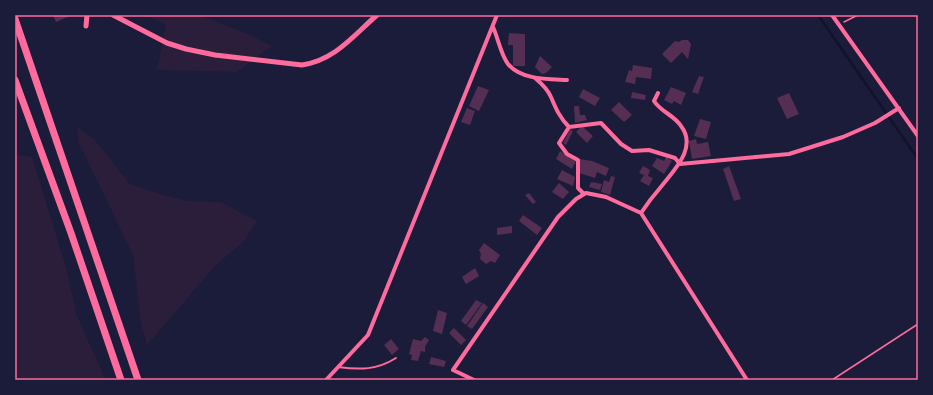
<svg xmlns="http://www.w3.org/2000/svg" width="933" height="395" font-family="'Archivo Narrow',sans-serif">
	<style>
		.green { fill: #2a1e3b }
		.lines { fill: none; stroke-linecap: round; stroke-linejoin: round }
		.stream { stroke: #12122b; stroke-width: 2.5 }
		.building { fill: #542f53 }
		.path { stroke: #ff6b9d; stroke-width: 1.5 }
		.service { stroke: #ff6b9d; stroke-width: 2 }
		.minor { stroke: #ff6b9d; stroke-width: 4 }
		.tertiary { stroke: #ff6b9d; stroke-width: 5 }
		.trunk { stroke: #ff6b9d; stroke-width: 7 }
		.neatline { fill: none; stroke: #ff6b9d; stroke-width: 1.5 }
	</style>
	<rect width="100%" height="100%" fill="#1b1b3a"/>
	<path class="green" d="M145,15h55l50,20 22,11 -35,26 -80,-2 9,-45z
		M77,127l18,13 35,44 33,11 25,6 33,1 36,19 -14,21 -29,25 -67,78 -6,-21 -8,-69 -54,-112z
		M15,154l17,3 34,110 11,49 27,60 -1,4h-88z"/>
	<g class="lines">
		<path class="stream" d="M818,15l100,144"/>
	</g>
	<path class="building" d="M53,15h19l-16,7z
		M509,33l16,1v32h-12v-21h-5z
		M682,40h6l3,4 -3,15 -6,-7 -11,11 -9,-9 13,-13 4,1z
		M540,56l12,11 -6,6 -4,1 -7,-7z
		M633,65l19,3 -1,11 -15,-2 -1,7 -10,-2 4,-12 3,1z
		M699,76l5,1 -6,17 -6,-2z
		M478,86l11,4 -10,21 -10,-5z
		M671,87l15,6 -5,12 -7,-4 -2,3 -8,-4z
		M583,89l17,9 -5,8 -16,-9z
		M632,92l14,3 -1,5 -14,-2z
		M789,93l10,21 -12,5 -10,-21z
		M619,102l13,13 -8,7 -13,-12z
		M574,106h5l1,9h5l2,5 -12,3z
		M467,108l8,3 -5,14 -9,-3z
		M700,119l11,3 -5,17 -12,-3z
		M582,126l11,10 -6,7 -11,-11z
		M570,129l3,2 -7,14 -3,-2z
		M696,139l1,5 11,-2 3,14 -19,3 -3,-18z
		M560,151l16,10 -4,8 -16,-10z
		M666,157l6,4 -8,13 -12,-8 5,-8 7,3z
		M580,159l12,2 17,7 -3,8 -9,-4 -2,6 -16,-5z
		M643,166l7,4 -2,6 5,2 -4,8 -9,-5 4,-6 -5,-2z
		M729,166l12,33 -7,2 -11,-32z
		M562,170l13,7 -2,9 -16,-7z
		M611,176l4,1 -5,18 -9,-3 3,-12 5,2z
		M591,182l11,2 -2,6 -11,-3z
		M559,183l10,9 -6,7 -11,-7z
		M529,193l7,9 -3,2 -8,-9z
		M523,215l19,13 -5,7 -18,-14z
		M512,226v7l-15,2v-7z
		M484,243l16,12 -5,8 -4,-2 -5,3 -6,-5 1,-5 -2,-4z
		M475,268l4,8 -13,8 -4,-7z
		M476,300l6,3 -16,22 -5,-4z
		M483,303l5,4 -16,22 -5,-3z
		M438,310l9,3 -5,21 -9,-3z
		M454,328l12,12 -5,5 -12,-12z
		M425,337l4,3 -4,7v5l-4,-1 -3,10 -7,-1 1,-5 -3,-1 4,-15 8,2z
		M391,339l8,10 -7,6 -8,-10z
		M431,357l15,4 -2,6 -15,-3z"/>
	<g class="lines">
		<path class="path" d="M844,22l14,-7
			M832,380l86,-56"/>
		<path class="service" d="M338,367c22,3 39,3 58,-9"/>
		<path class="minor" d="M832,15l86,121
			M493,27c5,11 8,28 15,37 13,16 40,15 59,16
			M535,78c6,5 13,12 16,19 5,12 9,21 18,30l32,-4 20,21 11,7 17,-1 26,8 5,6 109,-10 54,-17 32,-14 24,-15
			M569,127l-10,16 8,11 11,6v28l6,6
			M641,213l106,167
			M326,380l42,-45 129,-320
			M474,380l-21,-10 105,-153 18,-18 10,-6 20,4 35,16c6,-9 12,-17 19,-25 13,-17 38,-40 21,-62 -7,-11 -20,-14 -27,-25l4,-8"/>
		<path class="tertiary" d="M113,15l54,28 19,6 29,6 87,10c33,-5 51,-29 75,-50
			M86,26l1,-11"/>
		<path class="trunk" d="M15,19l123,361
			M15,80l56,153 50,147"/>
	</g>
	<rect width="933" height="395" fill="none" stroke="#1b1b3a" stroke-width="32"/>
	<rect x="16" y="16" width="901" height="363" class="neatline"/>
</svg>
